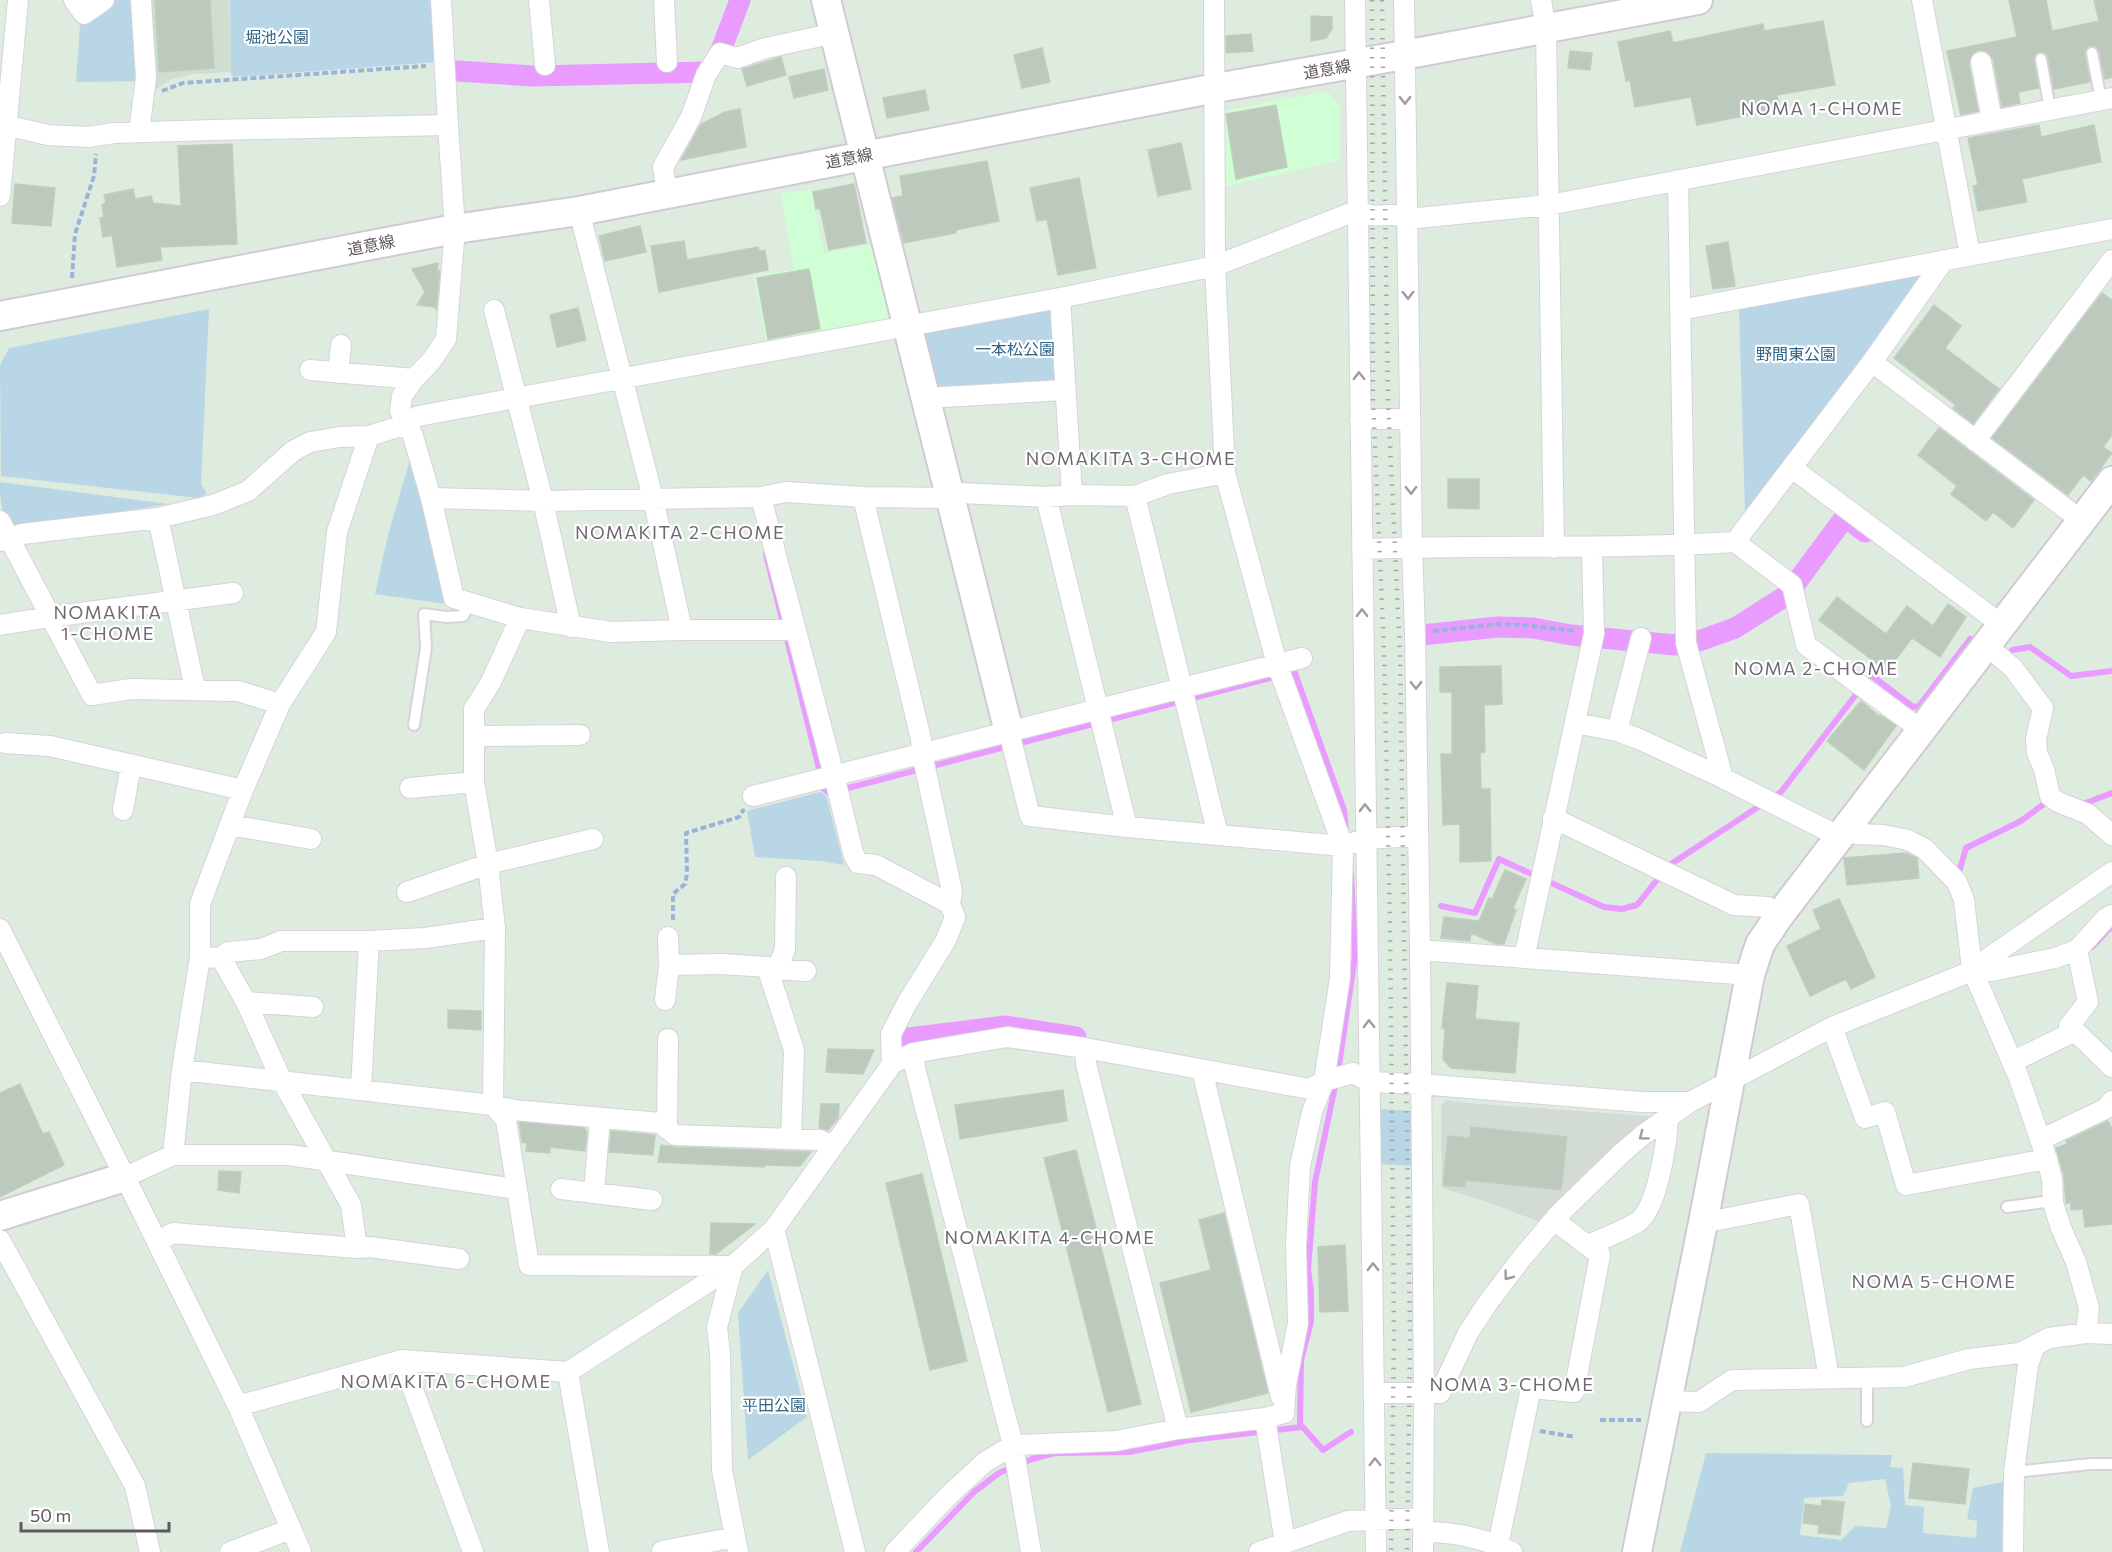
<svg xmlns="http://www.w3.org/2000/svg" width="2112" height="1552" font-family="Commissioner,'Noto Sans JP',sans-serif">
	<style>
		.commercial { fill: #d0ffd5 }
		.industrial { fill: #d3dcd4 }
		.education { fill: #cfded1 }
		.green { fill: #b8d6e6; fill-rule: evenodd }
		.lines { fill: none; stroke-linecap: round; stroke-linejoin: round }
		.stream { stroke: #e99bff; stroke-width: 6 }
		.canal { stroke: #e99bff; stroke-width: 21 }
		.building { fill: #bdc9bd; stroke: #bcd0bd; stroke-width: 1.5 }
		.lane-casing { stroke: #d9d1d9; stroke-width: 14 }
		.street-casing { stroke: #d9d1d9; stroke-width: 22 }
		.secondary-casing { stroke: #d3c9d4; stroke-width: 32 }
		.path { stroke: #9bb3d8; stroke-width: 4; stroke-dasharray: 6 3; stroke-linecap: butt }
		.lane { stroke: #fff; stroke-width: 10 }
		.street { stroke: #fff; stroke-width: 20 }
		.secondary { stroke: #fff; stroke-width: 28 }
		.rail { stroke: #a8a5a8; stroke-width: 4.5; stroke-dasharray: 1.5 8; stroke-linecap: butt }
		.oneway { stroke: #a09aa0 }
		.labels { text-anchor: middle; stroke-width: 4.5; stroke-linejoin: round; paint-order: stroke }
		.park-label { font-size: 16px; fill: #306587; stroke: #fff }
		.street-label { font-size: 16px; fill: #605760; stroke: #fff }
		.neighbourhood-label { font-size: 18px; letter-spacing: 1.5px; fill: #716873; stroke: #fff }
	</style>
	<rect width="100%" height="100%" fill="#deece0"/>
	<path class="commercial" d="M1327,91l13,14v55l-116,27v-76z
		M811,189l13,64 51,-9 17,68 -6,7 -120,23 -12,-66 40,-7 -13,-75z"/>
	<path class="industrial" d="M1446,1100l21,3 182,13v4l-61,50 -41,41 -7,11 -50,-19 -48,-15 -1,-82z"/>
	<path class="education" d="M112,0h117l2,72 -37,2 -22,5 -19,12 -13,-10 -64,1 4,-60z"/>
	<path class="green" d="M113,0h21l4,81 -62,1 5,-61z
		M230,0h204l4,62 -204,15 -3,-3z
		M1927,272l-182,241 -6,-206z
		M209,309l-8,175 6,10 -9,4 -197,-22 -1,-111 9,-17z
		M1053,309l3,71 -5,5 -112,6 -5,-4 -13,-55z
		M411,456l35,148 -71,-10 13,-59z
		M0,482l168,22 -151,24c-17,-11 -17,-26 -17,-46z
		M820,792l6,3 18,70 -23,-4 -66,-4 -8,-46z
		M1381,1109l30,2 1,55 -31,-2z
		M768,1270l39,147 -59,43 -10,-147z
		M1706,1453l186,2 -2,12 13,1 2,37 19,2 -1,26 53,5 1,-17 -10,-2 6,-31 34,-7v71h-327zM1885,1479l6,27 -5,22 -31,-2 -14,14 -41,-5 4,-37 39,-2 6,-13z"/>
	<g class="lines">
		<path class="stream" d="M766,554l58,235 5,4 437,-114 29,-6 49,137 2,21
			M2012,650l18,-3 41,29 41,-5
			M2079,803l4,1 29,-11
			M1960,869l6,-21 55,-27 27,-20
			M1441,906l34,7 24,-54 105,48 18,2 15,-4 31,-39 113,-74 90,-117 42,32 6,-1 51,-67
			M2092,947l20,-21
			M1338,1072l17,-116 -4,-82
			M1336,1082l-21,100 -7,88 3,21v31l-10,38 -1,64 23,26 28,-18
			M916,1552l59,-61 24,-18 33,-14 23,-6 74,-1 61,-12 112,-13"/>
		<path class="canal" d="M720,53l20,-53
			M457,71l76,5 175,-4
			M1422,635l76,-8 35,1 38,7 104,10 21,-3 39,-14 52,-33 58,-78 20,15
			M901,1039l104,-13 71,11"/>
	</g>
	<path class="building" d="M155,0h55l4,68 -55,4z
		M2009,0h37l6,31 47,-10 -5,-21h18v77l-7,2 -6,-28 -4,-5h-5l-5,4v4l5,28 -36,7 -6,-32 -4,-5h-5l-3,2 -2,6 5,28 -21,4 2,11 -18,4 -9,-48 -8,-8 -7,-1 -5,3 -4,11 9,47 -17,4 -14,-64 70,-14z
		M1311,16l21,1v12l-6,9 -15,3z
		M1823,21l12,64 -58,10 3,14 -83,16 -6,-28 -56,10 -5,-27 -4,1 -8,-39 52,-11 3,12 90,-19 1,7z
		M1251,34l2,17 -27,2v-17z
		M1042,48l8,34 -28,6 -8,-33z
		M1570,51l22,2 -2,17 -22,-2z
		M781,57l5,18 -39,11 -5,-17z
		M824,69l4,21 -34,8 -5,-21z
		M925,90l4,20 -42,8 -4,-20z
		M1276,105l11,62 -51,12 -10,-65z
		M740,109l6,38 -65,13 20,-36 24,-12z
		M2039,125l2,12 53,-12 7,37 -79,17 5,23 -49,9 -5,-25 5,-1 -10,-47z
		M1181,143l10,46 -33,7 -10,-46z
		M232,144l5,100 -77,3 2,13 -45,7 -5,-32 -9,2 -3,-19 4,-1 -2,-12 4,-3 -2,-7 29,-6 2,10 16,-3 2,7 28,3 -3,-60z
		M987,161l12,60 -43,9v3l-52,10 -12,-45 11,-2 -3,-20z
		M1079,178l17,90 -38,7 -11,-56 -10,2 -7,-33z
		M15,184l40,4 -4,38 -39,-3z
		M854,184l12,59 -37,7 -9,-42 -4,1 -3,-17z
		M640,226l6,26 -41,9 -6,-25z
		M684,241l3,19 71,-13 1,4 6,-1 3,20 -109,22 -8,-46z
		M1728,242l7,44 -22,3 -7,-43z
		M438,263l-1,12 3,-5 -4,40 -1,-3 -18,-2 8,-13 -13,-23z
		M809,269l11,60 -52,10 -11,-61z
		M2102,293l10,7v135l-9,12 9,6 -21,28 -8,-6 -15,20 -76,-57z
		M1934,305l27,21 -16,22 54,41 -26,35 -20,-16 3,-3 -62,-47z
		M578,308l8,32 -29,7 -7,-32z
		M1939,428l95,72 -21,28 -20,-16 -7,9 -35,-27 6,-8 -39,-31z
		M1448,479h31v30l-31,-1z
		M1837,597l49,37 21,-28 26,20 15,-22 18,13 -26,40 -28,-19 -25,33 -68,-51z
		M1501,666l1,38 -18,1 1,47 -5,1 1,36h9l1,72 -31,1v-38l-17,1 -2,-71h11v-62h-12v-25z
		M1861,701l18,15 1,-1 16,11 -32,44 -37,-29z
		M1906,853l11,5 2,20 -72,7 -3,-27z
		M1505,870l21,9 -13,29 3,2 -12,34h-8l-25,-11 -1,8 -29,-3 3,-21 35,4 10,-23 3,1z
		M1839,899l36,78 -24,12 -5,-10 -36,17 -23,-50 34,-17 -8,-19z
		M1447,983l31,3 -3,33 44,4 -4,50 -64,-5 -8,-9 2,-30 -3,-1z
		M448,1010l33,1v19l-33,-2z
		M828,1049l46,1 -11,24 -37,-2z
		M20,1084l23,50 6,-2 15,33 -64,32v-104z
		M1063,1090l4,31 -107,18 -5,-34z
		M821,1104h18l-1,14 -10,12 -9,-2z
		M2108,1121l4,8v95l-27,3 -2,-18 -12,1v-7h-5l-2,-27 -8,-28 11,-4 -1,-3z
		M519,1122l65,6 3,4 -2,19 -35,-4v6l-24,-2 1,-8 -5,-1z
		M1471,1127l96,10 -6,53 -95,-10 -1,7 -22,-2 5,-49 22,2z
		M611,1131l44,4 -2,20 -44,-3z
		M661,1145l14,2 136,5 -11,14 -36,-1v2l-106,-5z
		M1076,1150l65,254 -33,8 -64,-254z
		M219,1171l22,1 -2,21 -21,-3z
		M922,1174l45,187 -37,9 -44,-187z
		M1224,1213l44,180 -77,19 -31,-129 51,-13 -12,-50z
		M711,1223l44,1 -39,30h-6z
		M1345,1245l3,66 -28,1 -2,-65z
		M1913,1463l56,6 -4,35 -56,-6z
		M1822,1500l22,2 -4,33 -22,-2 1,-8 -16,-2 2,-19 16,2z"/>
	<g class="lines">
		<defs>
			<path id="lane" d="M2092,53l9,47
				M2041,59l9,51
				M414,725l12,-77 -2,-34 22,3 17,-1 7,-14
				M2007,1207l37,-5 9,1
				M1867,1378v43
				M2014,1472l77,-8h21"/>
			<path id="street" d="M74,0l10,14 20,-14
				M441,0l7,125
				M539,0l6,65
				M664,0l3,62
				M1355,0l21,1552
				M1404,0l8,547 3,86 5,317 4,443 -1,159
				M1541,0l5,29 8,519
				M1922,0l48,255
				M1981,62l11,58
				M0,124l48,11 40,2 26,-4 99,-3 235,-5 7,104 -9,110 -14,21 -18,19 -12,17 -2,15 13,25 18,62 23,100 66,20 91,14 71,-2h113
				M139,132l7,-54 -5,-78
				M1678,180l8,463 37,135
				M667,194l-4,-27 28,-50 15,-42 14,-22 17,5 29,-10 69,-15
				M0,196l18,-196
				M579,211l74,287 29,132
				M1060,298l12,197
				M494,310l49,191 28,126
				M1680,310l432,-81
				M1872,362l210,159
				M310,370l104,9
				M338,373l3,-28
				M926,398l138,-8
				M1360,419h50
				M1975,441l137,-181
				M1792,468l210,157
				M1135,496l83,339
				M761,497c30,119 64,237 92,356l5,10 18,2 74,39 5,13 -9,23 -39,63 -16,31 1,30
				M863,497l58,242 1,15 30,137 -2,13
				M1046,497l81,330
				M431,498l112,3 218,-4 25,-5 77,5 87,1 11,-5 85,4 26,-2 63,1 33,-12 57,-11
				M158,518l37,171
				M0,521l92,174 39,-6 107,2 42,13
				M0,541l22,-7 136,-16 55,-13 35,-14 45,-40 17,-9 30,-5 29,-1 38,-12 11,-8 642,-118 155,-32 143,-56c17,12 30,-1 49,9l142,-14 563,-107
				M1735,542l57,43 14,60 115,85
				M1362,549c124,-5 249,1 373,-7l137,-180 72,-102
				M520,618l-29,64 -17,27v73l14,82 7,64 -2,177 13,15 23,145 204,1
				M0,625l50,-8 183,-24
				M1986,645l27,23 30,40 -7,31 1,14 7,16 6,27 8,6 30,12 24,21
				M1575,723l42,8 22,8 84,39 117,59
				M1617,731l24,-93
				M1009,732l21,84 97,11 216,19 22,-7 52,-3
				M475,736l105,-1
				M5,743l45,3 193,44
				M410,788l64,-6
				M753,796l549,-138
				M123,810l8,-45
				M1553,818l181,87 34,2 11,9
				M230,825l81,14
				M1847,828l9,6 27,1 25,5 17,9 32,33 7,18 8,69 47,109 28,81 5,20 1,24 8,25 15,34 13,46 -3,25
				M407,892l81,-28 105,-25
				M0,929l125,248 113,229 164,-46 166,12 165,-106 41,-37 118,-165 21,-11 94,-16 78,11 225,41 14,-8 29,-8 17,9 50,2 222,18h48
				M668,937l1,28 52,-1 46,3 27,83 -3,89
				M1420,950l330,25
				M200,957l21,1 25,44 36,79 69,124 6,43
				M221,958l7,-6 33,-3 20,-8h88l56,-3 70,-10
				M1524,958l70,-324 -2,-86
				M773,969l33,2
				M1972,969l20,2 63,-13 22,-8 28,-31 7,-4
				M770,973l9,-8 6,-16 1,-72
				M665,1000l4,-35
				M246,1002l67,5
				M1832,1027l33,91 20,-6 21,73 141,-26
				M2075,1031l-6,-5 19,-24 -11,-52
				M1085,1048l1,16 92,365
				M913,1053l3,19 97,373 18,107
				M2012,1062l63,-31 37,36
				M182,1070l311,35 21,5 146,13 15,12 145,5 13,6
				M1202,1070l79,327
				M361,1089l8,-148
				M667,1129l1,-90
				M2040,1140l65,-31 7,-8
				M173,1155h116l226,34
				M125,1177l48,-22 9,-85 18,-113v-53l43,-114 37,-86 46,-72 11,-100 32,-96
				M561,1189l91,11
				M594,1192l6,-73
				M1703,1223l96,-19 30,174
				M774,1229l81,323
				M0,1240l135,246 15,66
				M157,1242l16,-9 184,15 13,-1 89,12
				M1588,1245c12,-5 42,-17 51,-24 19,-16 28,-79 29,-103
				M733,1266l-16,61 3,27 2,116 16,82
				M402,1360l71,192
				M568,1372l31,180
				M1374,1393h66l28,-60 19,-29 34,-45 37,-44 65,-63 20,-17 47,-33 142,-75 135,-54 145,-101
				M1667,1401l32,1 33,-22 172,-3 65,-18 51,-6 29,-15 37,-5 26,1
				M238,1406l63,146
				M1265,1418l20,125
				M1423,1532c29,-1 63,7 89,20
				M1498,1545l33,-157 43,4 26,-137 -46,-35
				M662,1551l73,-14
				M230,1552l61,-23
				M895,1552l53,-56 37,-34 28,-17 103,-4 62,-12 87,-11 19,-5 2,-28 12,-62 -2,-78 4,-79 12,-54 12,-31 16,-103 3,-132 -66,-182 -52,-191 -10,-207 -1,-266
				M1259,1552l89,-31 75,-3
				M2013,1552l1,-80 14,-107 7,-20"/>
			<path id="secondary" d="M826,0l183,732
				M0,316l455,-87 124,-18 637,-123 188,-33 294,-55
				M0,1216l125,-39
				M1637,1552l66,-329 47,-248 10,-31 19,-28 333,-435"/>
		</defs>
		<use href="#lane" class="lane-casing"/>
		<use href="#street" class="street-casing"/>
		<use href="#secondary" class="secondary-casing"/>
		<path class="path" d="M162,91l21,-8 243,-17
			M72,278l3,-44 19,-58 2,-22
			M1433,631l65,-7 25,1 52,6
			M673,920v-26l12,-10 2,-10 -1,-41 53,-16 5,-8
			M1600,1420h41
			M1540,1431l35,6"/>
		<use href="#lane" class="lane"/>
		<use href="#street" class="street"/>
		<use href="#secondary" class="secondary"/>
		<path class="rail" d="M1372,0l1,400 11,251 6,273 4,413 -3,215
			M1382,0l6,401 12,253 10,684 -3,214"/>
	</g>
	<defs><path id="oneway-chevron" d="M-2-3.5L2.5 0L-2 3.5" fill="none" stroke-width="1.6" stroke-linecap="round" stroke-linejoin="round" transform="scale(1.5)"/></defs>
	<g class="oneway">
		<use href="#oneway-chevron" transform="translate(1405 100) rotate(89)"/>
		<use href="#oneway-chevron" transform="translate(1408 295) rotate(89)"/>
		<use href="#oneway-chevron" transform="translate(1359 376) rotate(-91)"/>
		<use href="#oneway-chevron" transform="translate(1411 490) rotate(89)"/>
		<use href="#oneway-chevron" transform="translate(1362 613) rotate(-91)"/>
		<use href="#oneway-chevron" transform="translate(1416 685) rotate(89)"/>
		<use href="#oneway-chevron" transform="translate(1365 808) rotate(-91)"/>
		<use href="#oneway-chevron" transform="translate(1369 1024) rotate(-91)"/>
		<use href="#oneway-chevron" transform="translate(1643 1136) rotate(143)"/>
		<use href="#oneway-chevron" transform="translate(1373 1267) rotate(-91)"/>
		<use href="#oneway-chevron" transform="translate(1508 1276) rotate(127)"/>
		<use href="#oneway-chevron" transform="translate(1375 1462) rotate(-91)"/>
	</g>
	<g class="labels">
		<g class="park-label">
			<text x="277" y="43">堀池公園</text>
			<text x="1015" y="355">一本松公園</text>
			<text x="1796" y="360">野間東公園</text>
			<text x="774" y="1411">平田公園</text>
		</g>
		<g class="street-label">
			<text transform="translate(1327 69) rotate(-10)" y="6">道意線</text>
			<text transform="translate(849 158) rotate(-11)" y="6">道意線</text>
			<text transform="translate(371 245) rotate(-11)" y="6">道意線</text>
		</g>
		<g class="neighbourhood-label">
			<text x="1822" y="115">NOMA 1-CHOME</text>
			<text x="1131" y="465">NOMAKITA 3-CHOME</text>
			<text x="680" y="539">NOMAKITA 2-CHOME</text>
			<text x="108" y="619">NOMAKITA<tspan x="108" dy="21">1-CHOME</tspan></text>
			<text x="1816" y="675">NOMA 2-CHOME</text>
			<text x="1050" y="1244">NOMAKITA 4-CHOME</text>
			<text x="1934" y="1288">NOMA 5-CHOME</text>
			<text x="446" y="1388">NOMAKITA 6-CHOME</text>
			<text x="1512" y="1391">NOMA 3-CHOME</text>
		</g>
	</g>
	<path d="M21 1522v9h148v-9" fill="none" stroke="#605760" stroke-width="3"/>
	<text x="30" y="1522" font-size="18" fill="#605760" stroke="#ffffff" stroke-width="4.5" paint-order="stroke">50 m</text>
</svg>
